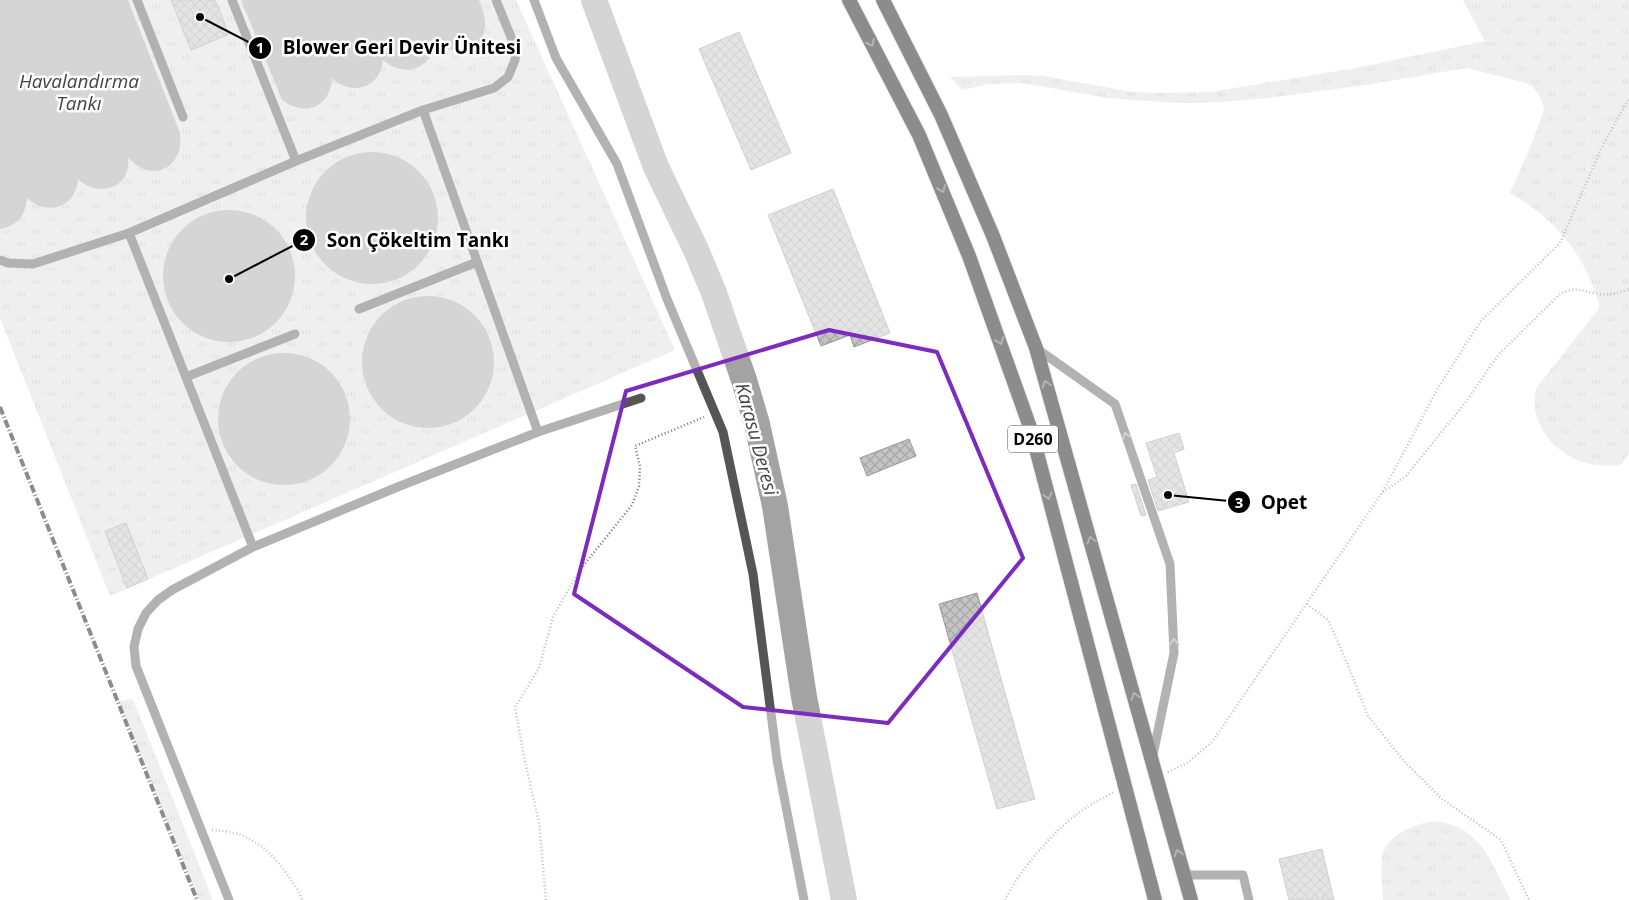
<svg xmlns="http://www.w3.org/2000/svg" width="1629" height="900" font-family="'Open Sans',sans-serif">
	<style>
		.grass { fill: url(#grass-tufts) }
		.water { fill: #a3a3a3 }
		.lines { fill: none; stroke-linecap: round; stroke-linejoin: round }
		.river { stroke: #a3a3a3; stroke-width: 26 }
		.building { fill: url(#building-cross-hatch); stroke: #999 }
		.trunk-casing { stroke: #dbdbdb; stroke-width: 16 }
		.path { stroke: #777; stroke-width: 2.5; stroke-dasharray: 1 2.5; stroke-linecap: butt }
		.service { stroke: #555; stroke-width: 9 }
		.trunk { stroke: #000; stroke-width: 14 }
		.rail { stroke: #000; stroke-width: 4; stroke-dasharray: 8 2.5 1 2.5; stroke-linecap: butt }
		.oneway { stroke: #595959 }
		.oneway2 { stroke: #999 }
		.marked { fill: none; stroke: #7b2cbf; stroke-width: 4; stroke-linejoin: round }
		.labels { text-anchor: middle; stroke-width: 5; stroke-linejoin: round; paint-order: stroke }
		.shield { fill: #fff; stroke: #4c4c4c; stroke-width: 1 }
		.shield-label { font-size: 16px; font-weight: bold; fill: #000 }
		.water-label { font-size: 19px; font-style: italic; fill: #444; stroke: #fff }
		.leader { fill: none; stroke: #000; stroke-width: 2 }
		.callout-dot { fill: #000; stroke: #fff; stroke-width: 2 }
		.mark-label { font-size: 15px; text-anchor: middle; font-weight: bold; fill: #fff }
		.callout-label { font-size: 19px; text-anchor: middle; font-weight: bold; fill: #000; stroke: #fff; stroke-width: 5; stroke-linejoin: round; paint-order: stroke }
	</style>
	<defs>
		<pattern id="grass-tufts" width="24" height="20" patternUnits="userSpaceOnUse" patternTransform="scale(1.25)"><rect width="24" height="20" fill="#dcdcdc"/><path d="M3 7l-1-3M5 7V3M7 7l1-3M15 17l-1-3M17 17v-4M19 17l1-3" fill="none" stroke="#bbb"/></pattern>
		<pattern id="building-cross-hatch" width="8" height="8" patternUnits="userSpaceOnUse" patternTransform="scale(1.25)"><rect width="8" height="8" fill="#c4c4c4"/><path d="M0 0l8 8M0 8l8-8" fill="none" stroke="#a7a7a7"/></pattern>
	</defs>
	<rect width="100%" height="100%" fill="#fff"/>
	<path class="grass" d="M0,0h516l159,350 -565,246 -110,-278z
		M1463,0h166v454l-8,11c-12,1 -23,1 -35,-2 -32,-9 -60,-42 -49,-76l63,-80c-15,-52 -43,-87 -90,-114l24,-55 10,-29 -4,-13 -8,-10 -5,-3 -61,-15 -101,17 -96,13 -62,5h-31l-69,-5 -84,-15 -34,1 -27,6 -12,-13 72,-2 21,1 90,16 26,1 51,-1 140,-23 135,-28z
		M133,699l80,201h-14l-81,-199z
		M1434,821c48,5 57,42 77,79h-128c0,-11 -3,-33 -1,-43 4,-22 33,-33 52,-36z"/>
	<path class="water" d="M0,0h128l52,133c5,35 -29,52 -52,24 4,31 -29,42 -50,22 -1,28 -31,38 -51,19 -1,17 -10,28 -27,31z
		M241,0h238c3,8 7,18 6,27 -4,29 -36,30 -53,11 5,31 -28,41 -49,22 -2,28 -32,37 -51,18 -2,30 -27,39 -50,22z
		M306 218a66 66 0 1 1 132 0a66 66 0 1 1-132 0Z
		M163 276a66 66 0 1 1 132 0a66 66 0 1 1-132 0Z
		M362 362a66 66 0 1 1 132 0a66 66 0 1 1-132 0Z
		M218 419a66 66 0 1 1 132 0a66 66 0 1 1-132 0Z"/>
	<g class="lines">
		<path class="river" d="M594,0l62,167 40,83 18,43 30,87 13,44 18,82 29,191 40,203"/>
	</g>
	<path class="building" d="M171,0h44l14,34 -38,16z
		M739,32l52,121 -40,17 -52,-121z
		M833,189l57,144 -36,14 -4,-12 -29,11 -53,-131z
		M1179,433l5,16 -10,4 15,49 -31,9 -10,-31 9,-3 -11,-34z
		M909,439l7,17 -49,20 -7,-18z
		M1136,484l10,31 -5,1 -10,-31z
		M126,523l22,56 -21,9 -22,-57z
		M977,593l58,206 -38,10 -58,-205z
		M1322,849l12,51h-45l-10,-41z"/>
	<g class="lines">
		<defs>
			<path id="trunk" d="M849,0l70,135 50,121 62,174 124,470
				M883,0l58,115 52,121 43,112 155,552"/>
		</defs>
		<use href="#trunk" class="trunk-casing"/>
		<path class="path" d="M1383,492l23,-16 59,-73 34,-49 61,-60c15,-8 23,-3 38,0 11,2 21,-1 31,-5
			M1307,604l21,16 20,45 20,51 35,44 39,39 59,41 28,60
			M1168,772l19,-9 25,-21 170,-249 56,-105 42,-66 80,-79 42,-96 27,-49
			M212,830c33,1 53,15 72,40 7,10 14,18 18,30
			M546,900l-7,-78 -14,-60 -10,-55 24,-39 14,-51 26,-46 53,-66 7,-19 1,-20 -5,-20 69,-29
			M1005,900c12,-27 48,-68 72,-86 11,-9 25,-15 37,-22"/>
		<path class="service" d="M137,0l46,117
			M232,0l64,161
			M534,0l22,58 61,106 50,135 56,133 30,142 24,186 27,140
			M423,110l115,322
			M129,233l124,314
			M0,260l8,3 25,1 96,-31 167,-72 127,-51 71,-22 14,-11 7,-17 1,-9 -3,-9 -17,-42
			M359,309l118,-47
			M1036,348l79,56 55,160 4,89 -21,102
			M186,377l109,-43
			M1184,875h59l6,25
			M229,900l-93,-234 -2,-19 4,-18 8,-16 12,-13 14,-10 81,-43 147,-61 138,-54 103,-34"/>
		<use href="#trunk" class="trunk"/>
		<path class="rail" d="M0,407l197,493"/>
	</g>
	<defs><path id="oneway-chevron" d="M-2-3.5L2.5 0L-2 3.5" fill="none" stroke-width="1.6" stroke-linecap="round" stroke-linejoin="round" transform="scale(1.25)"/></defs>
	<g class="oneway">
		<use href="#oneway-chevron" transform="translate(871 43) rotate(63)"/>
		<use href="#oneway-chevron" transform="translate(942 189) rotate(67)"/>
		<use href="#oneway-chevron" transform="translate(1000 341) rotate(70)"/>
		<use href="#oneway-chevron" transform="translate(1046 384) rotate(-106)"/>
		<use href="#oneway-chevron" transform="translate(1048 496) rotate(75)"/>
		<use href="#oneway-chevron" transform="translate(1091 540) rotate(-106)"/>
		<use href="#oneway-chevron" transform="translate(1135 696) rotate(-106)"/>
		<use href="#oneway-chevron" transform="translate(1178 853) rotate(-105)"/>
	</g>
	<g class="oneway2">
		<use href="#oneway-chevron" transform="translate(1126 436) rotate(-109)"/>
		<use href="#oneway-chevron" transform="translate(1174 642) rotate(-93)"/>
	</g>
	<path d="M0 0H1629V900H0ZM829,330l108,22 86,206 -135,165 -145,-16 -169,-113 52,-203z" fill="#fff" fill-opacity=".55" fill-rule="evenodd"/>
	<path class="marked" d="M829,330l108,22 86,206 -135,165 -145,-16 -169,-113 52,-203z"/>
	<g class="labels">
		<rect class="shield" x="1008" y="425.5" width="50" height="27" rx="4"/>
		<g class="shield-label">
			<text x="1033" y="445">D260</text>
		</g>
		<g class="water-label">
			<text x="79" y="88">Havalandırma<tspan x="79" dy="22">Tankı</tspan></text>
			<text transform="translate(757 439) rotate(75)" y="7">Karasu Deresi</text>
		</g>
	</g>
	<path class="leader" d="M200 17L260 48M229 279L304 240M1168 495L1239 502"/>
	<g class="callout-dot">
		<circle cx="200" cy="17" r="5"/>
		<circle cx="229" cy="279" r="5"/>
		<circle cx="1168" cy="495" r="5"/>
		<circle cx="260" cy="48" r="12"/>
		<circle cx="304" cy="240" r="12"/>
		<circle cx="1239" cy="502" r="12"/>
	</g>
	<g class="mark-label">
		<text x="260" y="53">1</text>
		<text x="304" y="245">2</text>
		<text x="1239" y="508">3</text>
	</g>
	<g class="callout-label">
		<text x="402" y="54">Blower Geri Devir Ünitesi</text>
		<text x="418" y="247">Son Çökeltim Tankı</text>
		<text x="1284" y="509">Opet</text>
	</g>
</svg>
